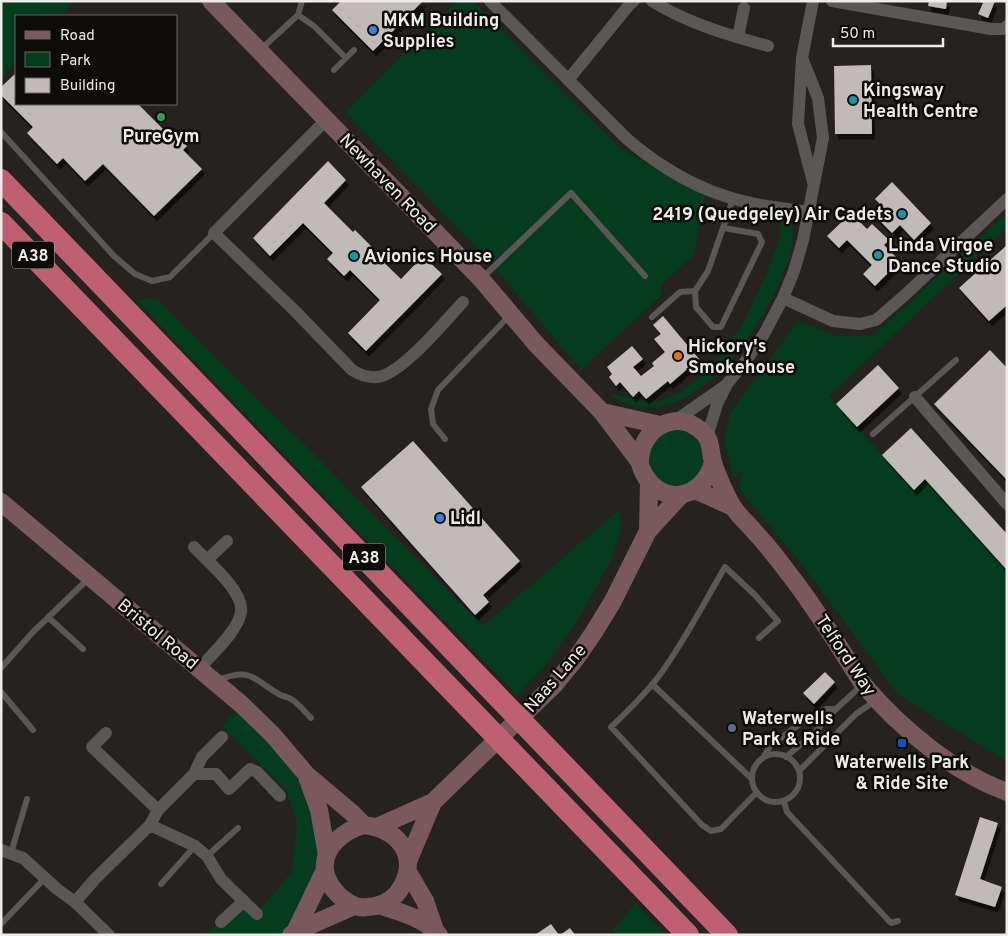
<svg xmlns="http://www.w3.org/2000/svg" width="1008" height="936" font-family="Overpass,sans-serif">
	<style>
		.green { fill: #043c1d }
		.building { fill: #c0bbb9; filter: url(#shadow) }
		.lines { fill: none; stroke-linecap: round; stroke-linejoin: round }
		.lane { stroke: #5b5756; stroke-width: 6 }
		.street { stroke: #5b5756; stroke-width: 12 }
		.secondary { stroke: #79595e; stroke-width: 18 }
		.highway { stroke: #be5f72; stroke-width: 22 }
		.shop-dot { fill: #3f7fe0; stroke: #0d0c0b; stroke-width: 2 }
		.culture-dot { fill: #0f9aa8; stroke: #0d0c0b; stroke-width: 2 }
		.leisure-dot { fill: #2e9e5b; stroke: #0d0c0b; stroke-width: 2 }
		.food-dot { fill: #e8710a; stroke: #0d0c0b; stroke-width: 2 }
		.service-dot { fill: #5c6f8a; stroke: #0d0c0b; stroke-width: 2 }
		.transit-dot { fill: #1a4fb4; stroke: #0d0c0b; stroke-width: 2 }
		.labels { text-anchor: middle; stroke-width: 5; stroke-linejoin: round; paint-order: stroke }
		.shield { fill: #0d0c0b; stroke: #aaa8a7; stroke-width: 1 }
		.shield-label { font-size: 16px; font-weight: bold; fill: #eeebea }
		.poi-label { font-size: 18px; font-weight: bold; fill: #eeebea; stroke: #0d0c0b; text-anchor: start }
		.street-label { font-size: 18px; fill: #eeebea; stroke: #0d0c0b }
	</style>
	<defs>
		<filter id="shadow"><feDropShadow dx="3" dy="5.5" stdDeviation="0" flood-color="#0009"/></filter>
	</defs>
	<rect width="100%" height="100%" fill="#252220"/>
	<path class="green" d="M1,1h74l-15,15h-44v46l-15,16z
		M457,1h16l147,147 85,48 -11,59 -32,29 -1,12 -80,74 -91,-108 -145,-150z
		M1007,213v15l-178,168 85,94 11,-11 82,91v191l-109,-66 -93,-127 -66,-79 3,-18 -9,6 -9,-37 6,-27 68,-92 40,15 36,-1z
		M781,219h5l6,5c1,9 1,17 -1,26 -15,64 -106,205 -184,142l34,9 17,1 21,-9 20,-15 23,-23 19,-28 25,-52 14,-38z
		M157,298l167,166 159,162 137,-117 1,19 -9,31 -33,59 -33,47 -29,30 -208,-214 -173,-181z
		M648 458a28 28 0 1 1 56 0a28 28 0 1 1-56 0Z
		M241,704l65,70 21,81 -36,80h-89l19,-13 21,-19 15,11 35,-43 5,-49 -11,-32 -64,-64z
		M636,903v1l31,31h-49l-5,-5z"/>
	<path class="building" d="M341,1h82l-50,50 -41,-41z
		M929,1h18l-1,8 -18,-3z
		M977,1h18l-7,17 -10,-4 5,-11z
		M871,65l1,69h-37l-1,-68z
		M16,73v31h122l26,26 4,-3 19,19 -4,4 19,19 -48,47 -51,-52 -18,17 -22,-23 -6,6 -30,-31 6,-6 -32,-32v-8z
		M328,161l18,19 -22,23 29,29 2,-2 17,17 -2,2 31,30 22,-23 19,18 -76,77 -18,-18 32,-33 -30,-30 -6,6 -17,-17 6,-6 -30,-30 -33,33 -17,-18z
		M892,182l39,41 -17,17 -14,-15 -8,8 -15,-15 8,-9 -10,-10z
		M851,213l16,16 5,-5 17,16 -5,5 16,16 -25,25 -12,-12 9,-9 -25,-25 -8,8 -12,-12z
		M1007,245v60l-18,16 -30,-33z
		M663,316l36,43 -29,25 -2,-3 -22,18 -7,-8 -6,6 -13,-15 -4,4 -7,-9 3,-3 -5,-7 25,-21 11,13 -10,8 8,9 13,-10 -2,-3 13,-11 -11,-13 7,-5 -8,-9z
		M990,350l17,18v112l-73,-76z
		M878,365l21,23 -42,39 -21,-23z
		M911,428l96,106v36l-82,-91 -11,11 -32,-35z
		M413,441l107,120 -37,34 6,7 -14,13 -114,-128z
		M825,672l10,10 -21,22 -11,-11z
		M980,817l18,6 -18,56 22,8 -7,20 -40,-12z
		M551,924l8,11h-24z
		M570,928l5,7h-15z"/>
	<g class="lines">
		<path class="lane" d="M298,15l16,11 32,32
			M260,50l38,-35 4,-14
			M334,70l20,-20
			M1,132l113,124 21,18 17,7 18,-4 44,-44
			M724,228l34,6 4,8 -41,85h-8l-17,-20 -1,-16 13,-20 25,-72
			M482,278l89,-85 74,83
			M652,317l28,-25 15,-1
			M873,434l83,-74
			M445,439l-12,-15 -2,-15 7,-19 72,-75
			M48,617l35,32
			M1,668l32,-36 56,-54
			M217,680c35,-12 33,-3 60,13 4,3 10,4 14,6 7,4 14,13 20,19
			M652,684l100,95
			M1,692l32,38
			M752 778a24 24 0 1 1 48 0a24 24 0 1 1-48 0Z
			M786,757l28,-24 22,-24 25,-23
			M763,758l7,-12 35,-26 21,-11h10
			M799,771l57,-57 19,-13
			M756,793l-35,36 -10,2 -9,-6 -91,-98c17,-16 34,-33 48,-51 25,-34 45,-73 66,-109l30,28 23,26 -19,17
			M784,802l3,10 104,111 7,-2
			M11,853l16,-54
			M207,856l31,-28
			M161,884l34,-38
			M1,924l44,-46"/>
		<path class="street" d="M490,1l136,137c26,23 62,46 96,57 28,10 58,13 88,17
			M652,1c35,22 76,34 116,45
			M813,1l-11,57 -4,66 15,58
			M832,1l159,28h12l4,-3
			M738,37l6,-29
			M568,80l62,-76 4,-3
			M326,120l-112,113 80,77 58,60c8,5 16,8 25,7 23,-1 69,-57 86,-75
			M783,298l50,23 27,3 16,-4 29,-25 102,-96
			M915,397l92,107
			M675,421l50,-35
			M707,437l10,-33 10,-20 18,-22 19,-28 19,-36 11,-27 9,-31 20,-102 -5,-40 -16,-40
			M194,547c14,15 50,44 47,65 -3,19 -30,43 -42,57
			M207,560l20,-19
			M106,733l-14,14 66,63
			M194,774h22l13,15 21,-20 7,3 23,24
			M150,825l45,21 12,10 14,23 36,35
			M1,850l22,8 34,31 18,13 34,33
			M75,902l20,-23 55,-54 8,-15 36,-36 8,-17 20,-20
			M221,922l23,-21"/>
		<path class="secondary" d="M211,1l270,278 55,65 66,68 37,49
			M602,412l58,13
			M713,462c-9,36 -50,46 -69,12 -2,-4 -5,-10 -4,-14 1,-30 34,-51 59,-31 14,11 10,19 14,33 3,11 14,36 20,45 5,8 14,16 20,23 13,14 25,29 36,44 27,34 50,73 74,110 36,43 91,89 144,108
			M695,490l38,17
			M1,502l240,202 31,30 34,40 46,39 12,12
			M648,531l1,-49
			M306,774l13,36 8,45
			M364,825c33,4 55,29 38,61 -6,11 -15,18 -27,20 -7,1 -15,3 -22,-1 -13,-6 -26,-20 -28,-35 -3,-23 20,-40 39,-45z
			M377,827l56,-25 121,-117 23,-28 17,-25 19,-31 35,-70 33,-36
			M409,859l24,-57
			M408,872l17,29 10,29
			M379,905c20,7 46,13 60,30
			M295,932l30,-62
			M291,935l4,-3 59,-26"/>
		<path class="highway" d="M1,180l726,755
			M1,223l687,712"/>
	</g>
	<g class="shop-dot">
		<circle cx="373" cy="30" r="5"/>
		<circle cx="440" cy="518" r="5"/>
	</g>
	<g class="culture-dot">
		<circle cx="853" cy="100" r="5"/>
		<circle cx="902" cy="214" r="5"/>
		<circle cx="878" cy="255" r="5"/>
		<circle cx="354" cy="256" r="5"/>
	</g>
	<circle class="leisure-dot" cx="161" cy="117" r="5"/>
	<circle class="food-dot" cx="678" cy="356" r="5"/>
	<circle class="service-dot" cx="732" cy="728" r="5"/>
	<rect class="transit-dot" x="897" y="738" width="10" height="10" rx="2.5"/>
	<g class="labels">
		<g class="shield">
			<rect x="12" y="241.5" width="42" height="27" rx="4"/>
			<rect x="343" y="543.5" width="42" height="27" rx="4"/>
		</g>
		<g class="shield-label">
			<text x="33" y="261">A38</text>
			<text x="364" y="563">A38</text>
		</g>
		<g class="poi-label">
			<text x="383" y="26">MKM Building<tspan x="383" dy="21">Supplies</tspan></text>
			<text x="863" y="96">Kingsway<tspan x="863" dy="21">Health Centre</tspan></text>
			<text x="161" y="142" text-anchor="middle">PureGym</text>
			<text x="892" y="220" text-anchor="end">2419 (Quedgeley) Air Cadets</text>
			<text x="888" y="251">Linda Virgoe<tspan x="888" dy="21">Dance Studio</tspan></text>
			<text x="364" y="262">Avionics House</text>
			<text x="688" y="352">Hickory's<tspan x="688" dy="21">Smokehouse</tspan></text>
			<text x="450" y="524">Lidl</text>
			<text x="742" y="724">Waterwells<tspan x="742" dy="21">Park &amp; Ride</tspan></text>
			<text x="902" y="768" text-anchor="middle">Waterwells Park<tspan x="902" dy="21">&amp; Ride Site</tspan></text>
		</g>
		<g class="street-label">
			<text transform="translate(388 183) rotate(46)" y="6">Newhaven Road</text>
			<text transform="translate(158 634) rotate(40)" y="6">Bristol Road</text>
			<text transform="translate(846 655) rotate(56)" y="6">Telford Way</text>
			<text transform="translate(555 678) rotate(-49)" y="6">Naas Lane</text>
		</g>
	</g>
	<rect width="1008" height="936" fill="none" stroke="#eeebea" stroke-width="5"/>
	<rect x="15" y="15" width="162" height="90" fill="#0d0c0b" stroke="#676564"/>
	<rect x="25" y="31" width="25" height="8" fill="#79595e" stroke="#676564"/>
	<text x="60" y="40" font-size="15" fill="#eeebea">Road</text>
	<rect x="25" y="52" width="25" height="15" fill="#043c1d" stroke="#676564"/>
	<text x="60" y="65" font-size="15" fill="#eeebea">Park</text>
	<rect x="25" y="78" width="25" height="15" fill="#c0bbb9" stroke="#676564"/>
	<text x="60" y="90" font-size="15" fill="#eeebea">Building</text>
	<path d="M833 38v8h110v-8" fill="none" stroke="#eeebea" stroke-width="2.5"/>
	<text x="840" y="38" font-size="15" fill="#eeebea" stroke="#0d0c0b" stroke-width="4" paint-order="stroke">50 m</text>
</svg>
